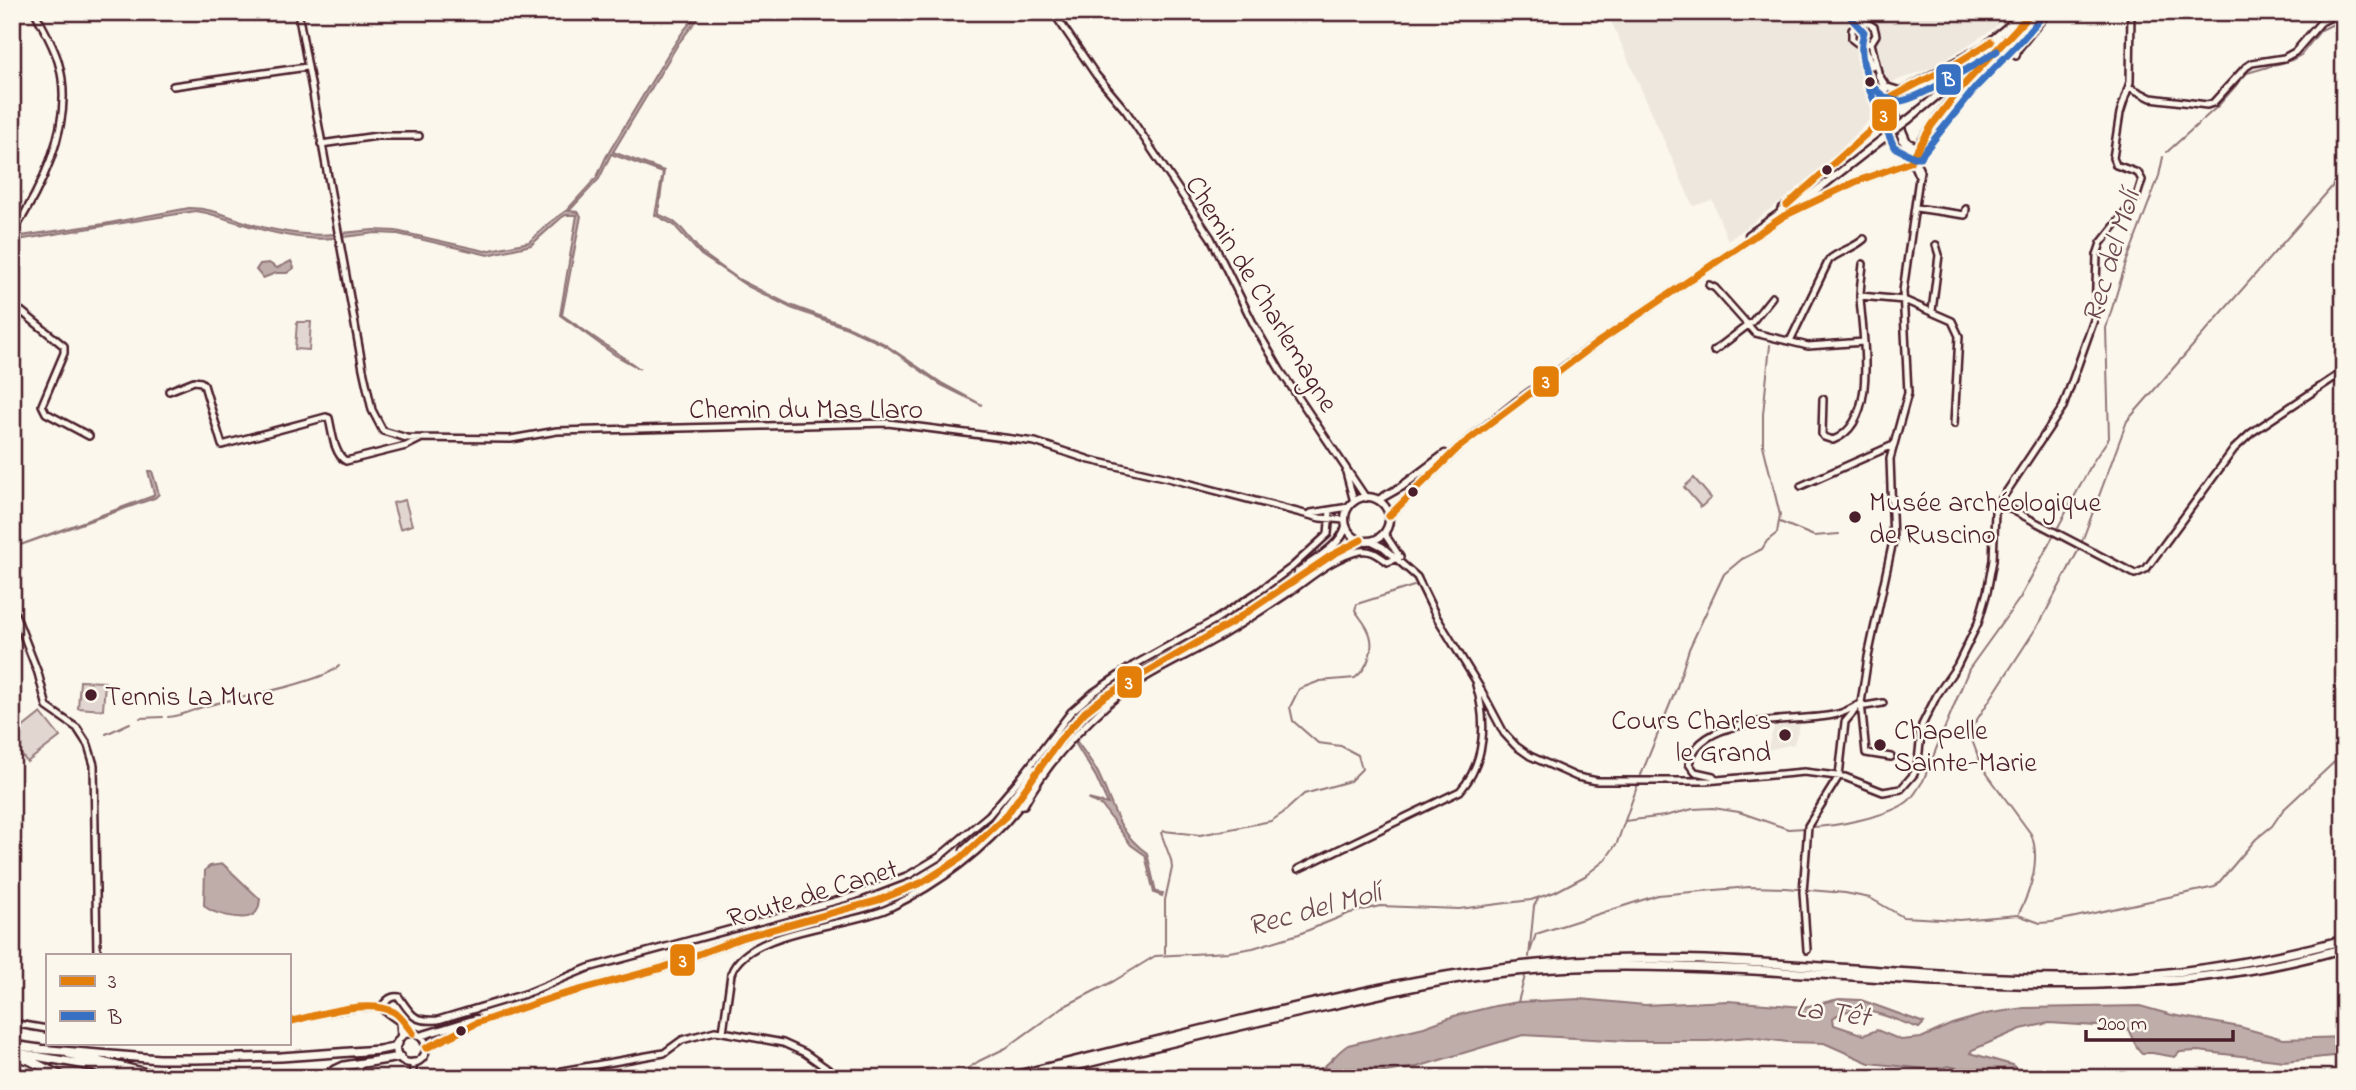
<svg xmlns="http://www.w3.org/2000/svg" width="2356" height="1090" font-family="'Indie Flower',sans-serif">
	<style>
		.built { fill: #eee7de }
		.green { fill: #e2d7d0; stroke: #967b7e; stroke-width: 2 }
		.water { fill: #bfadaa; stroke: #907477; stroke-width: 2 }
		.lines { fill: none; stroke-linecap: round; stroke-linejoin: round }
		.stream { stroke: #907477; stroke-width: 2 }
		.minor-casing { stroke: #4a1f2b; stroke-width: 10 }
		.major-casing { stroke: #4a1f2b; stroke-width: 11 }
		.highway-casing { stroke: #4a1f2b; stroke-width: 12 }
		.minor { stroke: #fbf7ec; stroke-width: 5 }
		.major { stroke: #fbf7ec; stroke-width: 6 }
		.highway { stroke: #fbf7ec; stroke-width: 7 }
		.major-bridge-casing { stroke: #4a1f2b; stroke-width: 11; stroke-linecap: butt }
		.major-bridge { stroke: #fbf7ec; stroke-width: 6 }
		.bus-1-casing { stroke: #fbf7ec; stroke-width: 12 }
		.bus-2-casing { stroke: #fbf7ec; stroke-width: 12 }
		.bus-1 { stroke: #e37f08; stroke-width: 7 }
		.bus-2 { stroke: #3871c2; stroke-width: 7 }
		.bus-dot { fill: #4a1f2b; stroke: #fbf7ec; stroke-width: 2.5 }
		.labels { text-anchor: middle; stroke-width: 5; stroke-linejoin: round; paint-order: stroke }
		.street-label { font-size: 28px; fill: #4a1f2b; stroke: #fbf7ec }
		.poi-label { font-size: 28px; fill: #4a1f2b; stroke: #fbf7ec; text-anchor: start }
		.water-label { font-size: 30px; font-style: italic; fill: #6d4a51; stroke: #fbf7ec }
		.line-badge { stroke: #fbf7ec; stroke-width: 2.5 }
		.badge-label { font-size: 19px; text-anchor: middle; font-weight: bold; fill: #fff }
	</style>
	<rect width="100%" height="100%" fill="#fbf7ec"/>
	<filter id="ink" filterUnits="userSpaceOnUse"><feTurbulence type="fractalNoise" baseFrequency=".0143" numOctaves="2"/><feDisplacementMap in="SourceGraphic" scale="14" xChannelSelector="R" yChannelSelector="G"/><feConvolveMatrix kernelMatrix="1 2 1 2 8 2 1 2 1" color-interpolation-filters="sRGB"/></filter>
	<g filter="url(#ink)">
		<path class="built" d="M1611,12h245l4,33 21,63 -64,66 -89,67 -16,-41 -19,6 -81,-183z
			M1865,12h146l-18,17 -59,38 -47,17 -21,-62z
			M1797,722l3,3 -6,19 -27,6 8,-26z"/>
		<path class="green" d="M1866,22l10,10 -9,13 -13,-4 -1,-14z
			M297,322h14l-2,28 -14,-1z
			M1694,478l17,20 -10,9 -17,-20z
			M405,500l7,25 -12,4 -7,-26z
			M80,681l25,1 -2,28 -25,-2z
			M41,713l19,24 -33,25 -15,-20v-6z"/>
		<path class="water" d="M699,12h4l-25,32 -65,108 51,19 -6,43 15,7 9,8 20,24 38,27 50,25 62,23 31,15 60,41 39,21 -41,-20 -55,-39 -39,-18 -56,-20 -44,-22 -46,-31 -27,-30 -19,-10 8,-42 -52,-19 -12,25 -30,32 9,1 3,4 -19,99 78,54 -25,-14 -55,-40 17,-100h-11l-5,3 -30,27 -43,10 -90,-21 -22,-1 -32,4 -1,-4 30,-3 23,1 89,20 44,-9 20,-19 18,-13 30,-33 9,-20 62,-103 16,-24z
			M189,208c20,0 34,6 53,13 25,9 65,16 92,13v4c-29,3 -63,-5 -91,-14 -17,-4 -30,-11 -47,-13l-184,30 2,-4 90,-13z
			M291,261l3,7 -7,5h-11l-13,5 -7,-8 4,-6 9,-1 8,5z
			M148,471h4l7,23 -4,4 -143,50 141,-52 1,-2z
			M1073,736c8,12 18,24 25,37 16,33 18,58 49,80l9,39 7,1 -1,3 -8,-3 -9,-38 -14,-10 -29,-39 -14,-7 20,5 -12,-27 -24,-39z
			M223,864l37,35c-1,7 -1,12 -7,16 -10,6 -43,-1 -49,-10l1,-35 5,-4z
			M1580,999l65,6 83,-4 76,6 35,-8 22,1 63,23 -5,5c-26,-8 -62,-29 -86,-10l1,7 30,10 13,-5 24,10 20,-2 31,-14 34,-10 38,-6 116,-2 32,9 68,12 43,12 61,-2v18l-60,6 -86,-10 -18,1 -5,5 -23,-4h-10c-8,-6 -11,-20 -17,-29l-29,2 -47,-3 -28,6 -49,21 -2,3 42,12 6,5 2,6h-30l-42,-10 -12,4 -67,-7 -45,-20 -37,-1 -38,-5 -40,4h-82l-104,-6 -106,32 -45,7 -23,-1 -11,5h-56c12,-7 27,-3 40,-10 10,-7 16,-17 26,-23l76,-18 30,-11 41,-10 23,-4z"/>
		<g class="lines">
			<path class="stream" d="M2167,152l51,-46 29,-33 45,-13 9,-5 20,-25 23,-11
				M1780,522l34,14 25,-2
				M2081,544l46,-123 217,-248
				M168,717c16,-1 27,-9 42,-12 26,-7 114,-23 129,-39
				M140,718l23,-1
				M106,734l24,-11
				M1641,775l36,-88 12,-38 35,-75 18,-15 20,-10 5,-8 10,-8 3,-18 -17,-70v-31l7,-69
				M1625,821l40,-5 28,-7 20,-1 26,4 49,17 18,-1
				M1811,827c23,0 78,-11 96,-25 7,-5 11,-14 16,-21l46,-112 51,-71 74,-138 15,-22 -3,-110 20,-65 33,-87 4,-19
				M2019,913c12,-23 22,-54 12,-79l-49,-67 -13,-35 73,-113 37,-70
				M1530,952l6,-18 122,-39 91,-8 36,1 60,5 25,5 33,19 56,3 59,-5 22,8 12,-1 163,-35 41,-48 16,-13 11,-16 61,-57
				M1165,953v-53l7,-32 -1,-8 -10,-27 3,-2 36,4 71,-14 12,-8 21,-19 46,-13 12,-12 -4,-14 -17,-9 -23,-3 -25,-22 -3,-14 9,-18 21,-8 35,-3c14,-11 21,-32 13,-48 -3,-7 -9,-13 -13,-20l2,-6 60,-19
				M1529,957l5,-51 4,-7
				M1518,1002l7,-26
				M857,1078h11
				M909,1078l52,-5 18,-12 27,-13 57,-41 51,-26 41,-25 74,-4 24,-4 46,-14 51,-21 30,-7 79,3 72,-9 24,-8 30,-16 20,-16 12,-17 21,-59"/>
			<defs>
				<path id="minor" d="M298,12l65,357 9,41 11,21 24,7 104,1 46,-8 331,-8 147,19 55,18 78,18 152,40 25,2
					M1053,12l43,63 30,36 85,127 43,87 26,45 86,128
					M1860,13l6,9 8,5 2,8 -5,8 -11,2 -8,-6v-9l5,-6 9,-2
					M1871,43l8,33 41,95 -17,120 5,102 -18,66 3,82 -25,116 -7,46 5,50 25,4
					M1864,46l8,20
					M2016,56l2,-7 30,-37
					M173,86l134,-19
					M2129,87l22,11 56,7 6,-2 33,-36 6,-4 32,-5 11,-6 26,-30 20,-10
					M1880,88l38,87
					M321,144l56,-8h42
					M1916,208l49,7 1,-6
					M12,234c31,-48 64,-115 46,-173 -5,-17 -15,-33 -23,-49
					M1709,285l6,3 40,45 53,13 56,-4
					M1860,296l44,4 48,21 7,15 -5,88
					M12,306l9,5 43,35v7l-22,52 4,8 43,23
					M1932,311l7,-56 -3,-10
					M1790,341l39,-81c10,-9 24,-11 35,-21
					M1714,351l38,-29 20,-25
					M169,391l25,-10 7,1 3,3 18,60 104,-28 3,1c3,13 5,37 17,43l60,-15 16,-8
					M1823,399l-1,35 2,3 9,3c47,-18 29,-105 27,-143 0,-11 2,-22 3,-33
					M1346,472l8,30
					M1801,486l90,-40
					M1999,503l136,71 11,-5 88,-120 17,-16 93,-62
					M1311,513l38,-6
					M1384,533l16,24
					M1371,541l12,6 34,30 19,39 43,70 25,47 12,13 14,10 47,21 20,4h109l98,-9 41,5 38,15 18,-3 13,-15 4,-13 4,-36 15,-30 20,-29 21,-43 9,-31 6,-32 2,-48 4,-9 64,-96 32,-90 2,-62 4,-12 35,-44 6,-19 -4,-7 -22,-8 -3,-7 7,-45 10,-31 1,-70
					M12,606l26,67 9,34 30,21 11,17 6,20 3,190
					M1861,703l4,3 18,-3
					M1716,780l-3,-4 -18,-4 -6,-8c10,-51 105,-41 144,-49 10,-1 17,-6 25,-10
					M1017,806l7,-1c21,-38 52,-73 85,-102 32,-28 73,-44 110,-66 24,-14 48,-30 72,-46 20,-14 44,-35 69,-40 12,-2 19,5 28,11l9,-4
					M1298,869l162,-78c26,-29 27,-71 16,-106
					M1807,950l-4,-58 5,-66 31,-50 6,-54 16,-19
					M380,1008c6,-6 10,-13 19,-11 13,19 15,25 39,23l87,-26 63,-26 266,-72 55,-21 30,-18 50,-42 34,-40 48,-63 22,-19 41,-28 81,-45 43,-28 34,-25 36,-33 2,-23
					M383,1010l17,12 1,15
					M289,1022c26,-6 81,-23 105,-10 8,4 13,14 18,21
					M12,1023l35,6
					M723,1032l60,11 22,10 35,25
					M12,1075l4,3
					M413,1078v-16
					M546,1078l16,-7 102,-18 18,-13 33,-9 8,1 8,-58c15,-45 119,-47 158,-66 50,-24 95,-58 130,-101"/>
				<path id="major" d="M1975,61l26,-22
					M1879,76l7,11 13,4
					M1909,119l71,-59
					M1882,120l10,-23 94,-52 39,-33
					M1902,140l15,7
					M1798,209l57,-27 55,-20c17,-33 42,-66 68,-94 17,-19 37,-36 54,-56
					M1781,210l101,-90 6,-3 10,3
					M1749,235l37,-26
					M1345 519a22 22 0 1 1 44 0a22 22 0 1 1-44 0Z
					M1378,500l23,-13 44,-33
					M1389,516l69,-68 57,-45 82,-60 187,-127 105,-82
					M1298,572c16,-12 44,-27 48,-46
					M964,850l26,-23 44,-58
					M396 1048a15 15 0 1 1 30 0a15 15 0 1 1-30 0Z
					M420,1036l56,-17
					M426,1048l51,-25 77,-26 108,-29 79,-30 138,-38 44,-18 38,-24 45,-42 53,-75 26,-29 19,-15 38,-24 89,-50 101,-68 29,-15"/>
				<path id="highway" d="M12,1045l28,4
					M38,1049l121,10h36l86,-2 98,-7 14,-3 5,-4
					M12,1052l81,14 45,12
					M69,1054l98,24
					M20,1058l9,2 36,18
					M318,1078l26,-12 56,-9
					M1006,1078c77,-19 154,-38 231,-57 120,-29 238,-57 362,-61 156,-6 313,20 469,19 93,-1 186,-15 276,-39
					M1027,1078c100,-25 200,-50 300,-72 58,-13 117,-28 177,-34 40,-4 81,-6 121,-6 240,0 483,52 719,-18"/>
			</defs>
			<use href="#minor" class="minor-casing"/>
			<use href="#major" class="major-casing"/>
			<use href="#highway" class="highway-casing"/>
			<use href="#minor" class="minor"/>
			<use href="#major" class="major"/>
			<use href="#highway" class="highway"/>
			<defs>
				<path id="major-bridge" d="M1889,134l20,-15"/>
			</defs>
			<use href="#major-bridge" class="major-bridge-casing"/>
			<use href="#major-bridge" class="major-bridge"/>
			<defs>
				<path id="bus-1" d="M1787,205l95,-85 10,-23 65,-34 34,-21
					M1389,516l69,-68 139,-105 187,-127 71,-34 55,-20 22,-37 27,-35 73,-78
					M289,1022c27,-7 80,-24 105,-10 8,5 13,15 19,21
					M426,1048l51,-25 77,-26 108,-29 79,-30 138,-38 44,-18 38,-24 45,-42 53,-75 26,-29 19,-15 127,-74 101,-68 29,-15"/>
				<path id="bus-2" d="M1851,18l13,14c-5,17 -2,32 5,48 6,11 17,21 30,21 15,1 82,-40 98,-50
					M1867,84l27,63 20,10h6l56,-70 43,-44 21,-24"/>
			</defs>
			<use href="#bus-1" class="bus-1-casing"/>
			<use href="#bus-2" class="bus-2-casing"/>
			<use href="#bus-1" class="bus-1"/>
			<use href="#bus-2" class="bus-2"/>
		</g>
	</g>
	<g class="bus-dot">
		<circle cx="1870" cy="82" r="6"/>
		<circle cx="1827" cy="170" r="6"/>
		<circle cx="1413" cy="492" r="6"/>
		<circle cx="1855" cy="517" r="7"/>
		<circle cx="91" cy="695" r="7"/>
		<circle cx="1785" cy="735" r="7"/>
		<circle cx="1880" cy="745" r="7"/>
		<circle cx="461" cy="1031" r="6"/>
	</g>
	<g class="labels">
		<g class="street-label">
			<text transform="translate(1263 293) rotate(59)" y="10">Chemin de Charlemagne</text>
			<text x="806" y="418">Chemin du Mas Llaro</text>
			<text transform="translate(812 892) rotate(-17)" y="10">Route de Canet</text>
		</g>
		<g class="poi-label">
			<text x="1869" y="511">Musée archéologique<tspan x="1869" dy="32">de Ruscino</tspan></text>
			<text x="105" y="705">Tennis La Mure</text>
			<text x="1771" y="729" text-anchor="end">Cours Charles<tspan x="1771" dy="32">le Grand</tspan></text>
			<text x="1894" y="739">Chapelle<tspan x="1894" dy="32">Sainte-Marie</tspan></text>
		</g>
		<g class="water-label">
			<text transform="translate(2110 256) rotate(-73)" y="10">Rec del Molí</text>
			<text transform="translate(1314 908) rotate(-15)" y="10">Rec del Molí</text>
			<text transform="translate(1833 1011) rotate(8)" y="10">La Têt</text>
		</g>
	</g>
	<g class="line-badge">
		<rect x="1935" y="63" width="27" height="33" rx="7" fill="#3871c2"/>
		<rect x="1871" y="98" width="27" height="34" rx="7" fill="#e37f08"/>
		<rect x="1532" y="365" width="28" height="33" rx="7" fill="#e37f08"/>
		<rect x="1116" y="665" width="27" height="34" rx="7" fill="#e37f08"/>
		<rect x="669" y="943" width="27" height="34" rx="7" fill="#e37f08"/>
	</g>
	<g class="badge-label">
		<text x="1949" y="86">B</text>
		<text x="1884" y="122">3</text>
		<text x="1546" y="388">3</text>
		<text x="1129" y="689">3</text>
		<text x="683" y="967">3</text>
	</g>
	<rect width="2356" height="1090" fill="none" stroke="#fbf7ec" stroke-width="42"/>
	<rect x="21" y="21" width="2314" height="1048" fill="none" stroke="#4a1f2b" stroke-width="2.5" filter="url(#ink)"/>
	<rect x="46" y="954" width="245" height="91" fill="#fbf7ec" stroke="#b4a19f" stroke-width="2"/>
	<rect x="60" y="976" width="35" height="10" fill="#e37f08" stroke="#b4a19f" stroke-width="2"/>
	<text x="108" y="988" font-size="21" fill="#4a1f2b">3</text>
	<rect x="60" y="1011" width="35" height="10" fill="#3871c2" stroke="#b4a19f" stroke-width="2"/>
	<text x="108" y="1024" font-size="21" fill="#4a1f2b">B</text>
	<path d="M2086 1030v10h147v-10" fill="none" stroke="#4a1f2b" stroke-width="3.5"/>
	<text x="2097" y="1030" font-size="21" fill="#4a1f2b" stroke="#fbf7ec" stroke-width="5" paint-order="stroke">200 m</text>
</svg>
